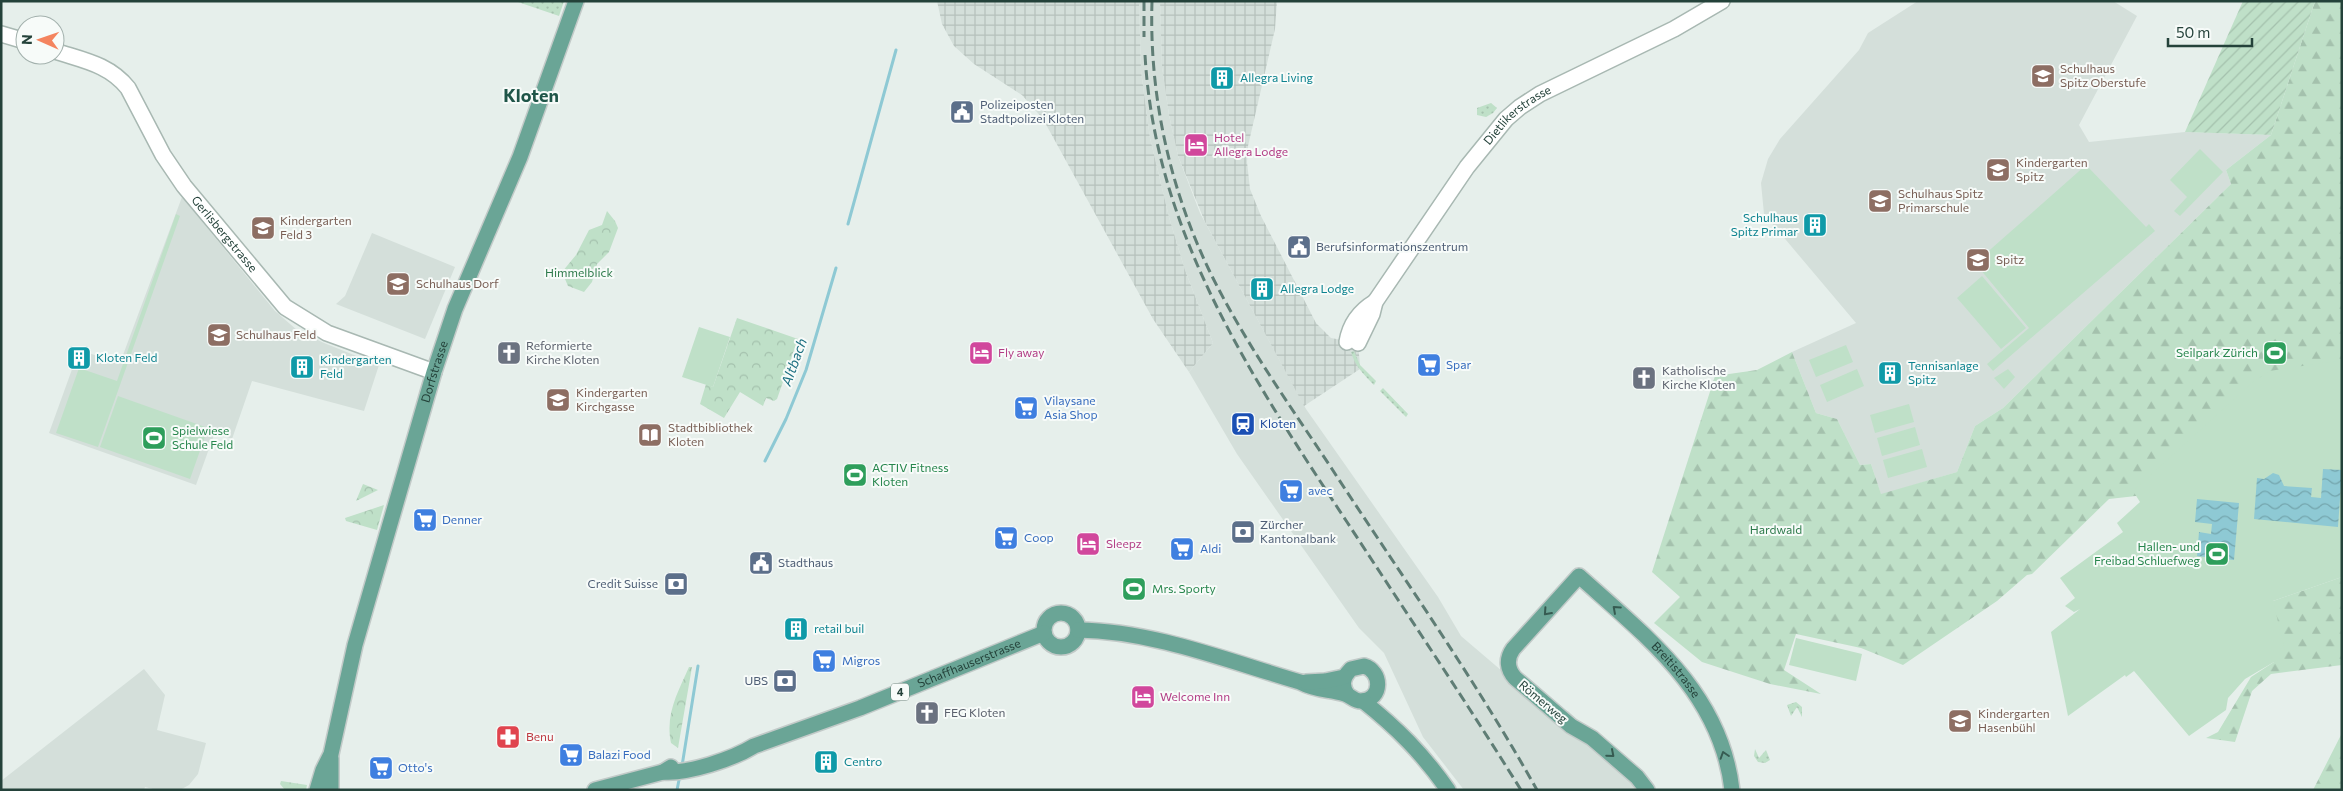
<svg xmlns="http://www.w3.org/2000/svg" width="2343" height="791" font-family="Commissioner,sans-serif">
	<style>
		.built { fill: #d4dfda }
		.industrial { fill: url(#industrial-grid) }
		.grass { fill: url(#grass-dots) }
		.forest { fill: url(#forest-firs) }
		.park { fill: url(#park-crowns) }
		.garden { fill: url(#garden-furrows) }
		.pitch { fill: #bfe0c8 }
		.water { fill: url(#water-waves) }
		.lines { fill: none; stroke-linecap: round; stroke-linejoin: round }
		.stream { stroke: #8ec9d4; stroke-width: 3 }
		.minor-casing { stroke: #a8b8b2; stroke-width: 18 }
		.major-casing { stroke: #c2cac8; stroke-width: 18 }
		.minor { stroke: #fff; stroke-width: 15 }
		.major { stroke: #6aa596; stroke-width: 15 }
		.rail { stroke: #5f7d75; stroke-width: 3; stroke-dasharray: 10 5; stroke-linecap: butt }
		.oneway { stroke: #365b51 }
		.labels { text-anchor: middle; stroke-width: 4; stroke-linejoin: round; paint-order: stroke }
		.shield { fill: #f7fbf9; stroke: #637a73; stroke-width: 1 }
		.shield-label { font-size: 11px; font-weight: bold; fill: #24423a }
		.education-label { font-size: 12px; fill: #785e54; stroke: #f7fbf9; text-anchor: start }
		.culture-label { font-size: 12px; fill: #0d838f; stroke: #f7fbf9; text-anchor: start }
		.service-label { font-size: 12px; fill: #4e5e75; stroke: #f7fbf9; text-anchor: start }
		.street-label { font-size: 12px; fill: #24423a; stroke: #f7fbf9 }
		.hotel-label { font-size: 12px; fill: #b23c85; stroke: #f7fbf9; text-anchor: start }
		.park-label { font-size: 12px; fill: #2d7a4b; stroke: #f7fbf9 }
		.worship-label { font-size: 12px; fill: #5b616d; stroke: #f7fbf9; text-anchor: start }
		.leisure-label { font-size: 12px; fill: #27864d; stroke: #f7fbf9; text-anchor: start }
		.shop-label { font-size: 12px; fill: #366cbe; stroke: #f7fbf9; text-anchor: start }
		.transit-label { font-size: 12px; fill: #164399; stroke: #f7fbf9; text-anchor: start }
		.health-label { font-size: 12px; fill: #be3a42; stroke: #f7fbf9; text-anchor: start }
		.water-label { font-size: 14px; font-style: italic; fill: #1c6f80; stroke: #f7fbf9 }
		.district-label { font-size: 18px; font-weight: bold; fill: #1f5548; stroke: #f7fbf9 }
	</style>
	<defs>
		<pattern id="industrial-grid" width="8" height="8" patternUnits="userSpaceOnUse" patternTransform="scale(1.25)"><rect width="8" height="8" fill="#d4dfda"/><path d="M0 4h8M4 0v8" fill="none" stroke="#b6c1bc"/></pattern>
		<pattern id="grass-dots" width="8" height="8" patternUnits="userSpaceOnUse" patternTransform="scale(1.25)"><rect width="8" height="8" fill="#bfe0c8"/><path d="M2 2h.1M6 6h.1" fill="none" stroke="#a4c1ad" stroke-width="1.8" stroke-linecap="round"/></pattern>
		<pattern id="forest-firs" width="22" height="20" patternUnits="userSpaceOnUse" patternTransform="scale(1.25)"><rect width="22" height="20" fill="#bfe0c8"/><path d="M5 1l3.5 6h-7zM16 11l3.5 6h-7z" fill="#a4c1ad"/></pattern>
		<pattern id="park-crowns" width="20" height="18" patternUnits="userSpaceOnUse" patternTransform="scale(1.25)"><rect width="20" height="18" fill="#bfe0c8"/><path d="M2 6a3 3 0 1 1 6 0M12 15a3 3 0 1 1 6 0" fill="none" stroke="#a4c1ad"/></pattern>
		<pattern id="garden-furrows" width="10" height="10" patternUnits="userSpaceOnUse" patternTransform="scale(1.25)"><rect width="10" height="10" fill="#bfe0c8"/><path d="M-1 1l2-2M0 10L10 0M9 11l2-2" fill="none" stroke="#a4c1ad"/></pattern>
		<pattern id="water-waves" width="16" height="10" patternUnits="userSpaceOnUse" patternTransform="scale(1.25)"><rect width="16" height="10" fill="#8ec9d4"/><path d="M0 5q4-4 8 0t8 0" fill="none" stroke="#74a5ad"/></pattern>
	</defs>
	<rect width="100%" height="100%" fill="#e6efeb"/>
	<path class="built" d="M1139,1h21l2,66 7,48 9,41 22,57 106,196 132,188 23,39 41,35 47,46 19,-6 87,79h-191l-41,-53 -39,-84 -25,-25 -122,-174 -48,-82 24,-29 -28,-73 -16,-53 -19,-79 -9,-67z
		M1918,1h195l24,15 -58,109 10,17 96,-10 86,3 -45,35 5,14 -228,224 -28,18 -18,46 -76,23 -10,-31 -11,1 -23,-46 -21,-6 -24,-61 64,-29 -92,-109 -3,-31 7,-24 12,-20 79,-89 9,-17z
		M182,197l93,114 22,19 27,13 55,22 -15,46 -112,-30 -20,58 -17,-7 -19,53 -147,-52 30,-83 41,13z
		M372,233l83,34 -30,72 -89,-35 9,-8z
		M144,669l21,26 -8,35 49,13 -8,31 -9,11 -9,5h-23l-12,-3 -1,3h-143v-9z"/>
	<path class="industrial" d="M937,1h202l2,70 9,67 19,79 16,53 28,73 -24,29 -36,-53 -110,-200 -21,-24 -48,-31 -20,-18 -12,-22z
		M1160,1h117l-2,28 -27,117 -1,16 3,27 11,27 55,107 15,15 27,5 2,22v4l-56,37 -99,-184 -27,-66 -9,-41 -7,-48z"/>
	<path class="grass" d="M515,1h49l-5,15z
		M1491,103l6,5 -4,5 -7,4 -9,-2v-7z
		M1354,351l6,14 16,16 -2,4c-10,-10 -19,-19 -23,-33z
		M1383,388l25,26 -2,3 -26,-26z
		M1796,702l6,5v10l-5,-10 -6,9 -4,-11z
		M1755,749l4,9 7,-8 4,10 -5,3 -7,-1 -4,-6z"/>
	<path class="forest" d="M2315,1h27v376l-194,115 -12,4 -27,3 -77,75 -5,1 -30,26 -94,64 -42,-17 -65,-14 -12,36 37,24 -51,-10 -68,-22 -48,-39 26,-26 -28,-25 63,-196 42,-6 35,-18 24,61 21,6 23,46 11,-1 10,30 76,-22 18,-46 28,-18 228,-224 -5,-14 45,-35z
		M2342,577v88l-71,9 -19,17 -17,51 -29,-4 12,-6 33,-55 23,-15 -1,-61z
		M2342,733v57h-29z"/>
	<path class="park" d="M607,211l8,10 3,7 -9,24 -12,12 -5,18 -8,10 -16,-6 -6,-14 14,-17 13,-25 13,-5z
		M737,318l61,21 -21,60 -3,2 -8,-3 -3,8 -23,-14 -16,26 -24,-14 6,-20 7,3z
		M363,484l15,6 -22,11z
		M384,505l-7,25 -31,-9 -1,-3z
		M689,667h3l-14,81 -7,-5c-6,-29 7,-51 18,-76z
		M281,781l26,4 -1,5h-21l-5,-6z"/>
	<path class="garden" d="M2243,1h72l-44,134 -86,-3z"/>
	<path class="pitch" d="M2200,149l23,23 -43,44 -6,-5 13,-14 -17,-17z
		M2086,165l60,62 3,-3 6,7 -162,140 -6,-7 42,-36 -54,-65z
		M176,214l4,2 -82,231 -42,-14 23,-65 38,13z
		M1982,276l44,52 -25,21 -44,-51z
		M699,327l31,10 -17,50 -31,-10z
		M1846,345l7,17 -37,15 -7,-17z
		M2342,360v217l-69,24 13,54 -41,24 -17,19 -2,12 -37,26 -55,-65 -8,6 -1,-2 -57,41 -17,-84 29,-23 -6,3 -9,-6 10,-8 -15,-20 63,-46 -6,-9 23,-21 -7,-11 119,-108 17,-12z
		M1857,369l7,17 -37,16 -7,-17z
		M2008,369l7,8 -11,12 -10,-11z
		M118,396l90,32 -18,51 -90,-32z
		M1909,404l5,18 -39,11 -5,-18z
		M1915,427l5,18 -38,11 -5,-18z
		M1922,449l5,18 -39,11 -5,-18z
		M1796,638l66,16 -6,27 -67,-16z"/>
	<path class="water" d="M2323,469l19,1 -4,57 -84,-8 3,-41 7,1 9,-6 6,2 5,11 28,2 -1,9 10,1z
		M2197,499l42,4 -5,57 -37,-4 2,-24 12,2 1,-10 -17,-2z"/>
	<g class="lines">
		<path class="stream" d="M848,224l48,-174
			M765,461l21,-42 20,-49 30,-102
			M682,766l16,-100
			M677,790l3,-15"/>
		<defs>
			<g id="minor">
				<path d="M1,34l24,7"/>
				<path id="s1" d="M55,51c27,9 54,13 73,37l35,67 21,31 101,121 42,26 107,39"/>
				<path d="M1347,342c3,-18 13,-31 28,-40"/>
				<path id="s2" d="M1358,343l14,-29 3,-12 92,-135 39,-48 14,-12 20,-13 134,-65 48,-28"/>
			</g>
			<g id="major">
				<circle cx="1061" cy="630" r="17"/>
				<path d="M1078,630c76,1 150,31 222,52 17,9 29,7 45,12 6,2 10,8 17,7 21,-2 20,-30 2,-35l-13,3c-8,8 -10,16 -4,25"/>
				<path d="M1306,682l19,-1 19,-4"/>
				<path d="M1363,701c34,27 60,53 85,89"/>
				<path id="s3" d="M663,772c25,2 70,-13 91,-26l106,-38 184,-75"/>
				<path id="s4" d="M317,790l6,-20 8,-16 24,-109 79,-273 21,-63 65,-152 56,-156"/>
				<path d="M331,790v-32"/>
				<path d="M595,790l68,-18 8,-5"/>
				<path id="s5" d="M1647,790l-10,-13 -45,-39 -21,-12 -56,-48c-8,-9 -9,-19 -2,-29l66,-73c68,61 142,117 153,214"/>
			</g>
		</defs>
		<use href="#minor" class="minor-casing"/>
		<use href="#major" class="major-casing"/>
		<use href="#minor" class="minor"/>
		<use href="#major" class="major"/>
		<path class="rail" d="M1144,1v36
			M1152,1c-3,93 17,185 57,269 34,70 80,134 123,199 69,106 143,210 205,321
			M1145,55c10,178 107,323 202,467 58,89 118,178 174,268"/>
	</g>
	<defs><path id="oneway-chevron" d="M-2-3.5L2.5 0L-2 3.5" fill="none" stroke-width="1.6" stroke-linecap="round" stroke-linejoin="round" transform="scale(1.25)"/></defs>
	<g class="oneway">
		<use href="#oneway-chevron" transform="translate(1616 609) rotate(-138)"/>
		<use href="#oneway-chevron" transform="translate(1547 612) rotate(132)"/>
		<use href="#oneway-chevron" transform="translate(1611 754) rotate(41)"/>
		<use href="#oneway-chevron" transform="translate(1724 755) rotate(-108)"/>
	</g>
	<defs>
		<symbol id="school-square" viewBox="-11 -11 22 22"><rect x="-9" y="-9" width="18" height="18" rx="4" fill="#8d6e63" stroke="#f7fbf9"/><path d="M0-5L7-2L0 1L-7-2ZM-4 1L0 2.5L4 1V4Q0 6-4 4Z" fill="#fff"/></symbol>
		<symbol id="building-square" viewBox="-11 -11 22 22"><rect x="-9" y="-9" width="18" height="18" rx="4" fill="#0f9aa8" stroke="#f7fbf9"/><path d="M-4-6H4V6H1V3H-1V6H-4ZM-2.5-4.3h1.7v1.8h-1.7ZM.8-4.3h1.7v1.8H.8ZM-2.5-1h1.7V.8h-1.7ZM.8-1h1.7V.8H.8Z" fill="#fff"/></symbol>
		<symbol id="civic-square" viewBox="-11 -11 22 22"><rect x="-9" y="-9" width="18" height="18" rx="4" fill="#5c6f8a" stroke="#f7fbf9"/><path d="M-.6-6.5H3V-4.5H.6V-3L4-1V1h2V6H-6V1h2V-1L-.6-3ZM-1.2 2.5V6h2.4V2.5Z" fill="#fff"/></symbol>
		<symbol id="hotel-square" viewBox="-11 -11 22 22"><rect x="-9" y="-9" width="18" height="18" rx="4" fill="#d1479c" stroke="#f7fbf9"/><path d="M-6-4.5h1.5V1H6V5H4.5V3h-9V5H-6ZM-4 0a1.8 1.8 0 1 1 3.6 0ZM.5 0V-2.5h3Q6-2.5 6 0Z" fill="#fff"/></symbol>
		<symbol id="church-square" viewBox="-11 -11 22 22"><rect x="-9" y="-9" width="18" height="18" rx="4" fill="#6b7280" stroke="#f7fbf9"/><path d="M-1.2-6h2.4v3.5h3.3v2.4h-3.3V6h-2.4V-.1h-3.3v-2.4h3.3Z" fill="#fff"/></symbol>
		<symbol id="stadium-square" viewBox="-11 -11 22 22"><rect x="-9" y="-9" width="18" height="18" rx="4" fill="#2e9e5b" stroke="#f7fbf9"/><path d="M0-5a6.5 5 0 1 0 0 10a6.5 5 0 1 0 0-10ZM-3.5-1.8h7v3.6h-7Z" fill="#fff"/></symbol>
		<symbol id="supermarket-square" viewBox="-11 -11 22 22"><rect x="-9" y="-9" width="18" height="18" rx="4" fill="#3f7fe0" stroke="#f7fbf9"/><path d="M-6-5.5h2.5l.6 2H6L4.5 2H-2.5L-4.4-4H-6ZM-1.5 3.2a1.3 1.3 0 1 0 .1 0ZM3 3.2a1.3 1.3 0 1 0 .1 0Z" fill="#fff"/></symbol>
		<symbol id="station-square" viewBox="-11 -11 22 22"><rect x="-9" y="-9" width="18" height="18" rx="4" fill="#1a4fb4" stroke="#f7fbf9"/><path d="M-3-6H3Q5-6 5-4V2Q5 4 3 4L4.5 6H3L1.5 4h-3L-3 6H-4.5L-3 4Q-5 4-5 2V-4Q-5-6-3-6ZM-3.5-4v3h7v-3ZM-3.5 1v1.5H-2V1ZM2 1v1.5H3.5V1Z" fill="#fff"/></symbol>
		<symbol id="library-square" viewBox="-11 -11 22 22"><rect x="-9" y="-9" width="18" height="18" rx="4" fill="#8d6e63" stroke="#f7fbf9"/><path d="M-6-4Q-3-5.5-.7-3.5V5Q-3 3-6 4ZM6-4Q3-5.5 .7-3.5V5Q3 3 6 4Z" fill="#fff"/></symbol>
		<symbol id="bank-square" viewBox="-11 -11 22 22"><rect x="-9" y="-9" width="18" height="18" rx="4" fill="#5c6f8a" stroke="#f7fbf9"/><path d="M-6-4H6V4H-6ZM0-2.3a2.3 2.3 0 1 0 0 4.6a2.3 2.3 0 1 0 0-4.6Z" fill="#fff"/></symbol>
		<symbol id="pharmacy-square" viewBox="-11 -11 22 22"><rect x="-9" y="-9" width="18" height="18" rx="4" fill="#e0444e" stroke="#f7fbf9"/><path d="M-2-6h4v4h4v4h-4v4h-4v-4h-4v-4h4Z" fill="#fff"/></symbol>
	</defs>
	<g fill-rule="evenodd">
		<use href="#school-square" x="2029" y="62" width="28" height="28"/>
		<use href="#building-square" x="1208" y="64" width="28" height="28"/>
		<use href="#civic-square" x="948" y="98" width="28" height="28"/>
		<use href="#hotel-square" x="1182" y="131" width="28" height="28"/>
		<use href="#school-square" x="1984" y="156" width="28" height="28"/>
		<use href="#school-square" x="1866" y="187" width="28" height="28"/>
		<use href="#building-square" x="1801" y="211" width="28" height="28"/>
		<use href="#school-square" x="249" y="214" width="28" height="28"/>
		<use href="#civic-square" x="1285" y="233" width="28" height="28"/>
		<use href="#school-square" x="1964" y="246" width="28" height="28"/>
		<use href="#school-square" x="384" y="270" width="28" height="28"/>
		<use href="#building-square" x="1248" y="275" width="28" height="28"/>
		<use href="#school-square" x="205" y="321" width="28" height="28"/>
		<use href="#church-square" x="495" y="339" width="28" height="28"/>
		<use href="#hotel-square" x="967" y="339" width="28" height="28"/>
		<use href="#stadium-square" x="2261" y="339" width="28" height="28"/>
		<use href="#building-square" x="65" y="344" width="28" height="28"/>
		<use href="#supermarket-square" x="1415" y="351" width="28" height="28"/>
		<use href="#building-square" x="288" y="353" width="28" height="28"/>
		<use href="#building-square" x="1876" y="359" width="28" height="28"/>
		<use href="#church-square" x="1630" y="364" width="28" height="28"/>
		<use href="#school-square" x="544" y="386" width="28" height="28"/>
		<use href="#supermarket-square" x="1012" y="394" width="28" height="28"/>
		<use href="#station-square" x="1229" y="410" width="28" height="28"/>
		<use href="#library-square" x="636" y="421" width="28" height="28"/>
		<use href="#stadium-square" x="140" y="424" width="28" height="28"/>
		<use href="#stadium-square" x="841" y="461" width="28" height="28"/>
		<use href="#supermarket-square" x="1277" y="477" width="28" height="28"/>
		<use href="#supermarket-square" x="411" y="506" width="28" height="28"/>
		<use href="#bank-square" x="1229" y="518" width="28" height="28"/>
		<use href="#supermarket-square" x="992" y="524" width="28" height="28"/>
		<use href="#hotel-square" x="1074" y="530" width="28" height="28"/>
		<use href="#supermarket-square" x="1168" y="535" width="28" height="28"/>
		<use href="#stadium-square" x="2203" y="540" width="28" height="28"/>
		<use href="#civic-square" x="747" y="549" width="28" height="28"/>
		<use href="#bank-square" x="662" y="570" width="28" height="28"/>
		<use href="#stadium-square" x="1120" y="575" width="28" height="28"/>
		<use href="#building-square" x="782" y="615" width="28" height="28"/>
		<use href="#supermarket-square" x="810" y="647" width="28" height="28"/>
		<use href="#bank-square" x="771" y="667" width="28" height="28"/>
		<use href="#hotel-square" x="1129" y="683" width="28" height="28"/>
		<use href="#church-square" x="913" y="699" width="28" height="28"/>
		<use href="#school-square" x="1946" y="707" width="28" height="28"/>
		<use href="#pharmacy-square" x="494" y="723" width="28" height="28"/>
		<use href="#supermarket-square" x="557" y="741" width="28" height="28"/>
		<use href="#building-square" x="812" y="748" width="28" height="28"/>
		<use href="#supermarket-square" x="367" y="754" width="28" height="28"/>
	</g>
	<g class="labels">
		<rect class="shield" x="891" y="683.5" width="18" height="17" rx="4"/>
		<g class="shield-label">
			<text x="900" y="696">4</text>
		</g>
		<g class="education-label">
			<text x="2060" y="73">Schulhaus<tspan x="2060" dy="14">Spitz Oberstufe</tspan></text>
			<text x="2016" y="167">Kindergarten<tspan x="2016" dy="14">Spitz</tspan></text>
			<text x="1898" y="198">Schulhaus Spitz<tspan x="1898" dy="14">Primarschule</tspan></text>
			<text x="280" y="225">Kindergarten<tspan x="280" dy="14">Feld 3</tspan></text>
			<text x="1996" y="264">Spitz</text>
			<text x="416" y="288">Schulhaus Dorf</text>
			<text x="236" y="339">Schulhaus Feld</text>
			<text x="576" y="397">Kindergarten<tspan x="576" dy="14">Kirchgasse</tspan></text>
			<text x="668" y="432">Stadtbibliothek<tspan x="668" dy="14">Kloten</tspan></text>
			<text x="1978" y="718">Kindergarten<tspan x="1978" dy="14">Hasenbühl</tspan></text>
		</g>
		<g class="culture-label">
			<text x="1240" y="82">Allegra Living</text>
			<text x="1798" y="222" text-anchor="end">Schulhaus<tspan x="1798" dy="14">Spitz Primar</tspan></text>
			<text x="1280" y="293">Allegra Lodge</text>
			<text x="96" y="362">Kloten Feld</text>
			<text x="320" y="364">Kindergarten<tspan x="320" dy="14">Feld</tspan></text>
			<text x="1908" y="370">Tennisanlage<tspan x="1908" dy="14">Spitz</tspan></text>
			<text x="814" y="633">retail buil</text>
			<text x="844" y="766">Centro</text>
		</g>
		<g class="service-label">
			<text x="980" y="109">Polizeiposten<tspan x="980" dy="14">Stadtpolizei Kloten</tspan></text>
			<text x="1316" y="251">Berufsinformationszentrum</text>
			<text x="1260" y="529">Zürcher<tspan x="1260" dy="14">Kantonalbank</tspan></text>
			<text x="778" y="567">Stadthaus</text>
			<text x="658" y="588" text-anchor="end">Credit Suisse</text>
			<text x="768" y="685" text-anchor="end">UBS</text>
		</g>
		<g class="street-label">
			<text dy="4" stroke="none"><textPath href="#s2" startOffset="281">Dietlikerstrasse</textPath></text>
			<text dy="4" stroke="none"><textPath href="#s1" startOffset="259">Gerlisbergstrasse</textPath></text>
			<text dy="4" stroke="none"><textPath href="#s4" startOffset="435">Dorfstrasse</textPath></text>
			<text dy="4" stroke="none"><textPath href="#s3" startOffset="326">Schaffhauserstrasse</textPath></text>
			<text dy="4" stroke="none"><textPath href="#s5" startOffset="439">Breitistrasse</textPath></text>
			<text transform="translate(1543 702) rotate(40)" y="4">Römerweg</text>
		</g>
		<g class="hotel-label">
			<text x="1214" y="142">Hotel<tspan x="1214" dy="14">Allegra Lodge</tspan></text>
			<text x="998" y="357">Fly away</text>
			<text x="1106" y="548">Sleepz</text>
			<text x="1160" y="701">Welcome Inn</text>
		</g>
		<g class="park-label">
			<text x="579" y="277">Himmelblick</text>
			<text x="1776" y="534">Hardwald</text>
		</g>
		<g class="worship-label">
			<text x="526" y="350">Reformierte<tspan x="526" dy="14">Kirche Kloten</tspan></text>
			<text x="1662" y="375">Katholische<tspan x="1662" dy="14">Kirche Kloten</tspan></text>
			<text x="944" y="717">FEG Kloten</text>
		</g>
		<g class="leisure-label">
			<text x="2258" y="357" text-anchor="end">Seilpark Zürich</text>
			<text x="172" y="435">Spielwiese<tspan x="172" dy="14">Schule Feld</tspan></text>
			<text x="872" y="472">ACTIV Fitness<tspan x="872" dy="14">Kloten</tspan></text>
			<text x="2200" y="551" text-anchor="end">Hallen- und<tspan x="2200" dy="14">Freibad Schluefweg</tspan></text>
			<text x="1152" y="593">Mrs. Sporty</text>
		</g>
		<g class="shop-label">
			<text x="1446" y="369">Spar</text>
			<text x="1044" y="405">Vilaysane<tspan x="1044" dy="14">Asia Shop</tspan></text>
			<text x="1308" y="495">avec</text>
			<text x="442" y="524">Denner</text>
			<text x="1024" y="542">Coop</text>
			<text x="1200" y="553">Aldi</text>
			<text x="842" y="665">Migros</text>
			<text x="588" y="759">Balazi Food</text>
			<text x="398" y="772">Otto's</text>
		</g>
		<g class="transit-label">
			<text x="1260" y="428">Kloten</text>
		</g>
		<g class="health-label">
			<text x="526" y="741">Benu</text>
		</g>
		<g class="water-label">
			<text transform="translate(794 362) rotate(-70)" y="5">Altbach</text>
		</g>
		<g class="district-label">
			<text x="531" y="102">Kloten</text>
		</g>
	</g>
	<rect width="2343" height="791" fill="none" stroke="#24423a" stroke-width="5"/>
	<g transform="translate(40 40) rotate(272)"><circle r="24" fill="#f7fbf9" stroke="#a3b1ad"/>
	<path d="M0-4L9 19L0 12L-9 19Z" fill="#f4845f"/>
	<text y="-8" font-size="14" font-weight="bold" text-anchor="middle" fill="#24423a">N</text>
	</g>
	<path d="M2168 38v8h84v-8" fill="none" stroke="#24423a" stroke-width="2.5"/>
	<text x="2176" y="38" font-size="15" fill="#24423a" stroke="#f7fbf9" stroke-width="4" paint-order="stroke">50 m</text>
</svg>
